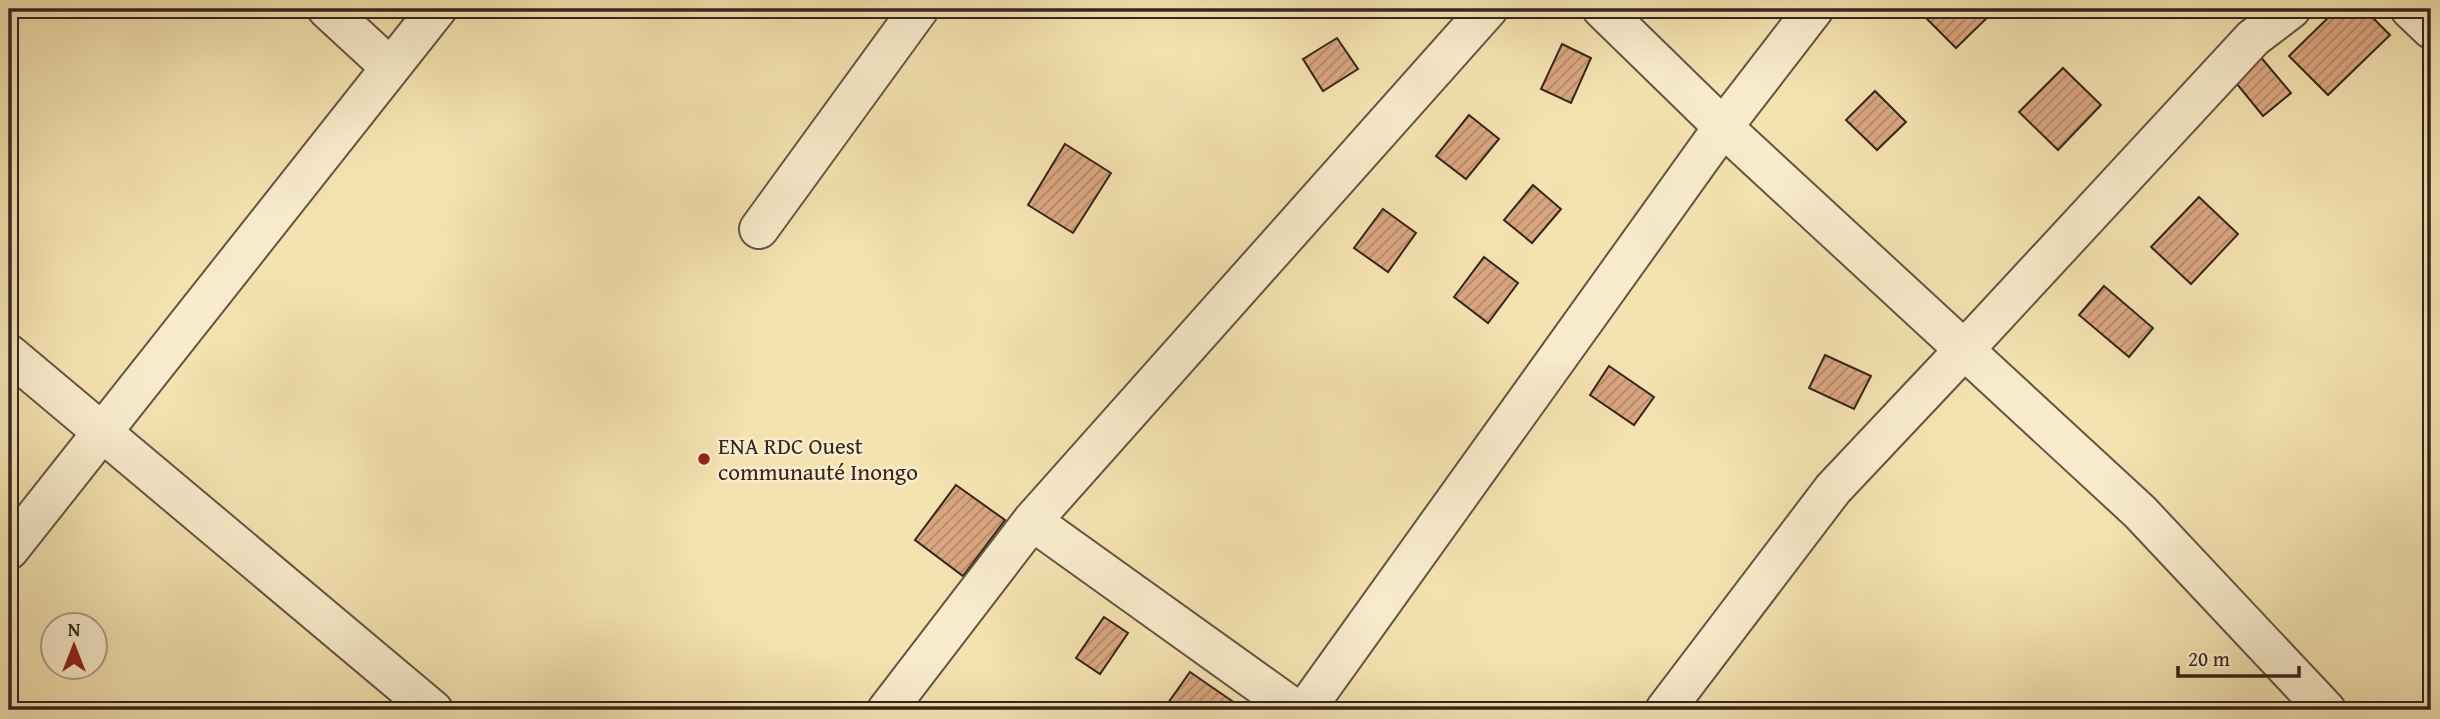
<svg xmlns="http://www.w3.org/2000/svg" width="2440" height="719" font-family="'Gentium Book Plus',serif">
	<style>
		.building { fill: url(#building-hatch); stroke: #34261c; stroke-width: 2 }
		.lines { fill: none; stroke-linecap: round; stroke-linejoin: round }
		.street-casing { stroke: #645541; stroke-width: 42 }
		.street { stroke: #f8eccc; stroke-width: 38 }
		.poi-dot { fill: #8f2418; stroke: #f8eccc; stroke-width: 2.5 }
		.labels { text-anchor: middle; stroke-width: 5; stroke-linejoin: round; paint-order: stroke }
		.poi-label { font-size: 23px; fill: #34261c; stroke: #f8eccc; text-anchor: start }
	</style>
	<defs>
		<pattern id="building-hatch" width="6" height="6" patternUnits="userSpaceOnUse" patternTransform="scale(1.75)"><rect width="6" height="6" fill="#daa680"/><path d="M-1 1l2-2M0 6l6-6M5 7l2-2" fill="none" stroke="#b28768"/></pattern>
	</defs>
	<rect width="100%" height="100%" fill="#f5e2b1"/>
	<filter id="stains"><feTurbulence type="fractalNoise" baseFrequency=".00286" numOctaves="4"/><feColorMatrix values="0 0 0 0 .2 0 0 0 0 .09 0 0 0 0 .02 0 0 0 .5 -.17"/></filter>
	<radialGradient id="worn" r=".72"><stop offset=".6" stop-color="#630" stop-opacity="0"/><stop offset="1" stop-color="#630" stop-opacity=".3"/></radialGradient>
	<path class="building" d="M1934,9h62l-40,39 -31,-31z
		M2337,9h27l26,26 -62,60 -39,-39z
		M1337,38l21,31 -35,22 -20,-32z
		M1562,44l29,14 -20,45 -30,-14z
		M2259,55l32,38 -28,23 -31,-38z
		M2063,68l38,37 -43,45 -39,-38z
		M1875,91l31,31 -29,28 -31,-30z
		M1469,115l30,24 -33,40 -30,-23z
		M1065,144l46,29 -38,60 -45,-28z
		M1533,185l28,24 -29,34 -28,-23z
		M2199,197l39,37 -47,50 -40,-37z
		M1383,209l33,24 -28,39 -34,-24z
		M1484,257l34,26 -30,40 -34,-26z
		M2104,286l49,42 -24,29 -50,-42z
		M1825,355l46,21 -17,33 -45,-21z
		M1609,366l45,31 -20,28 -44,-30z
		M956,485l49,35 -42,56 -48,-36z
		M1104,617l24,16 -28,41 -24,-16z
		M1190,672l42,29 -7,9h-62z"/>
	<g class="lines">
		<defs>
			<path id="street" d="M327,9l63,58
				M1602,9l121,118 417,385 186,198
				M2410,9l21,20
				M759,229l160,-220
				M9,354l424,356
				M1032,521l264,189
				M9,550l428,-541
				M887,710l145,-189 456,-512
				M1305,710l418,-583 91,-118
				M1665,710l168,-221 131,-139 289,-312 38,-29"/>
		</defs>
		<use href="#street" class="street-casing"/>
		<use href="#street" class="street"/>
	</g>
	<circle class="poi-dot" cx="704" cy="459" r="7"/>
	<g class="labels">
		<g class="poi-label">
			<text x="718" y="454">ENA RDC Ouest<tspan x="718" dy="26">communauté Inongo</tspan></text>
		</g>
	</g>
	<rect width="2440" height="719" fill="none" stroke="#f5e2b1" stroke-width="35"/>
	<rect x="10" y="10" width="2419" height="698" fill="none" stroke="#34261c" stroke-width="3.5"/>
	<rect x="18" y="18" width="2405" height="684" fill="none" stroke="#34261c" stroke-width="2"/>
	<g transform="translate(74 646)"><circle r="33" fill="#f8eccc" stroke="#aa9d86" stroke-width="2"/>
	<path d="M0-5L12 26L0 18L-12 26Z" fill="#8f2418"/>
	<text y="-10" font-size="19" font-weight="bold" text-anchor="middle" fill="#34261c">N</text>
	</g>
	<path d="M2178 666v10h121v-10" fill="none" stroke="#34261c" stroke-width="3.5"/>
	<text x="2188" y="666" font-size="21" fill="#34261c" stroke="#f8eccc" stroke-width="5" paint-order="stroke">20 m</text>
	<rect width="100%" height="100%" filter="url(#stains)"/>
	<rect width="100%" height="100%" fill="url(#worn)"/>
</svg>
